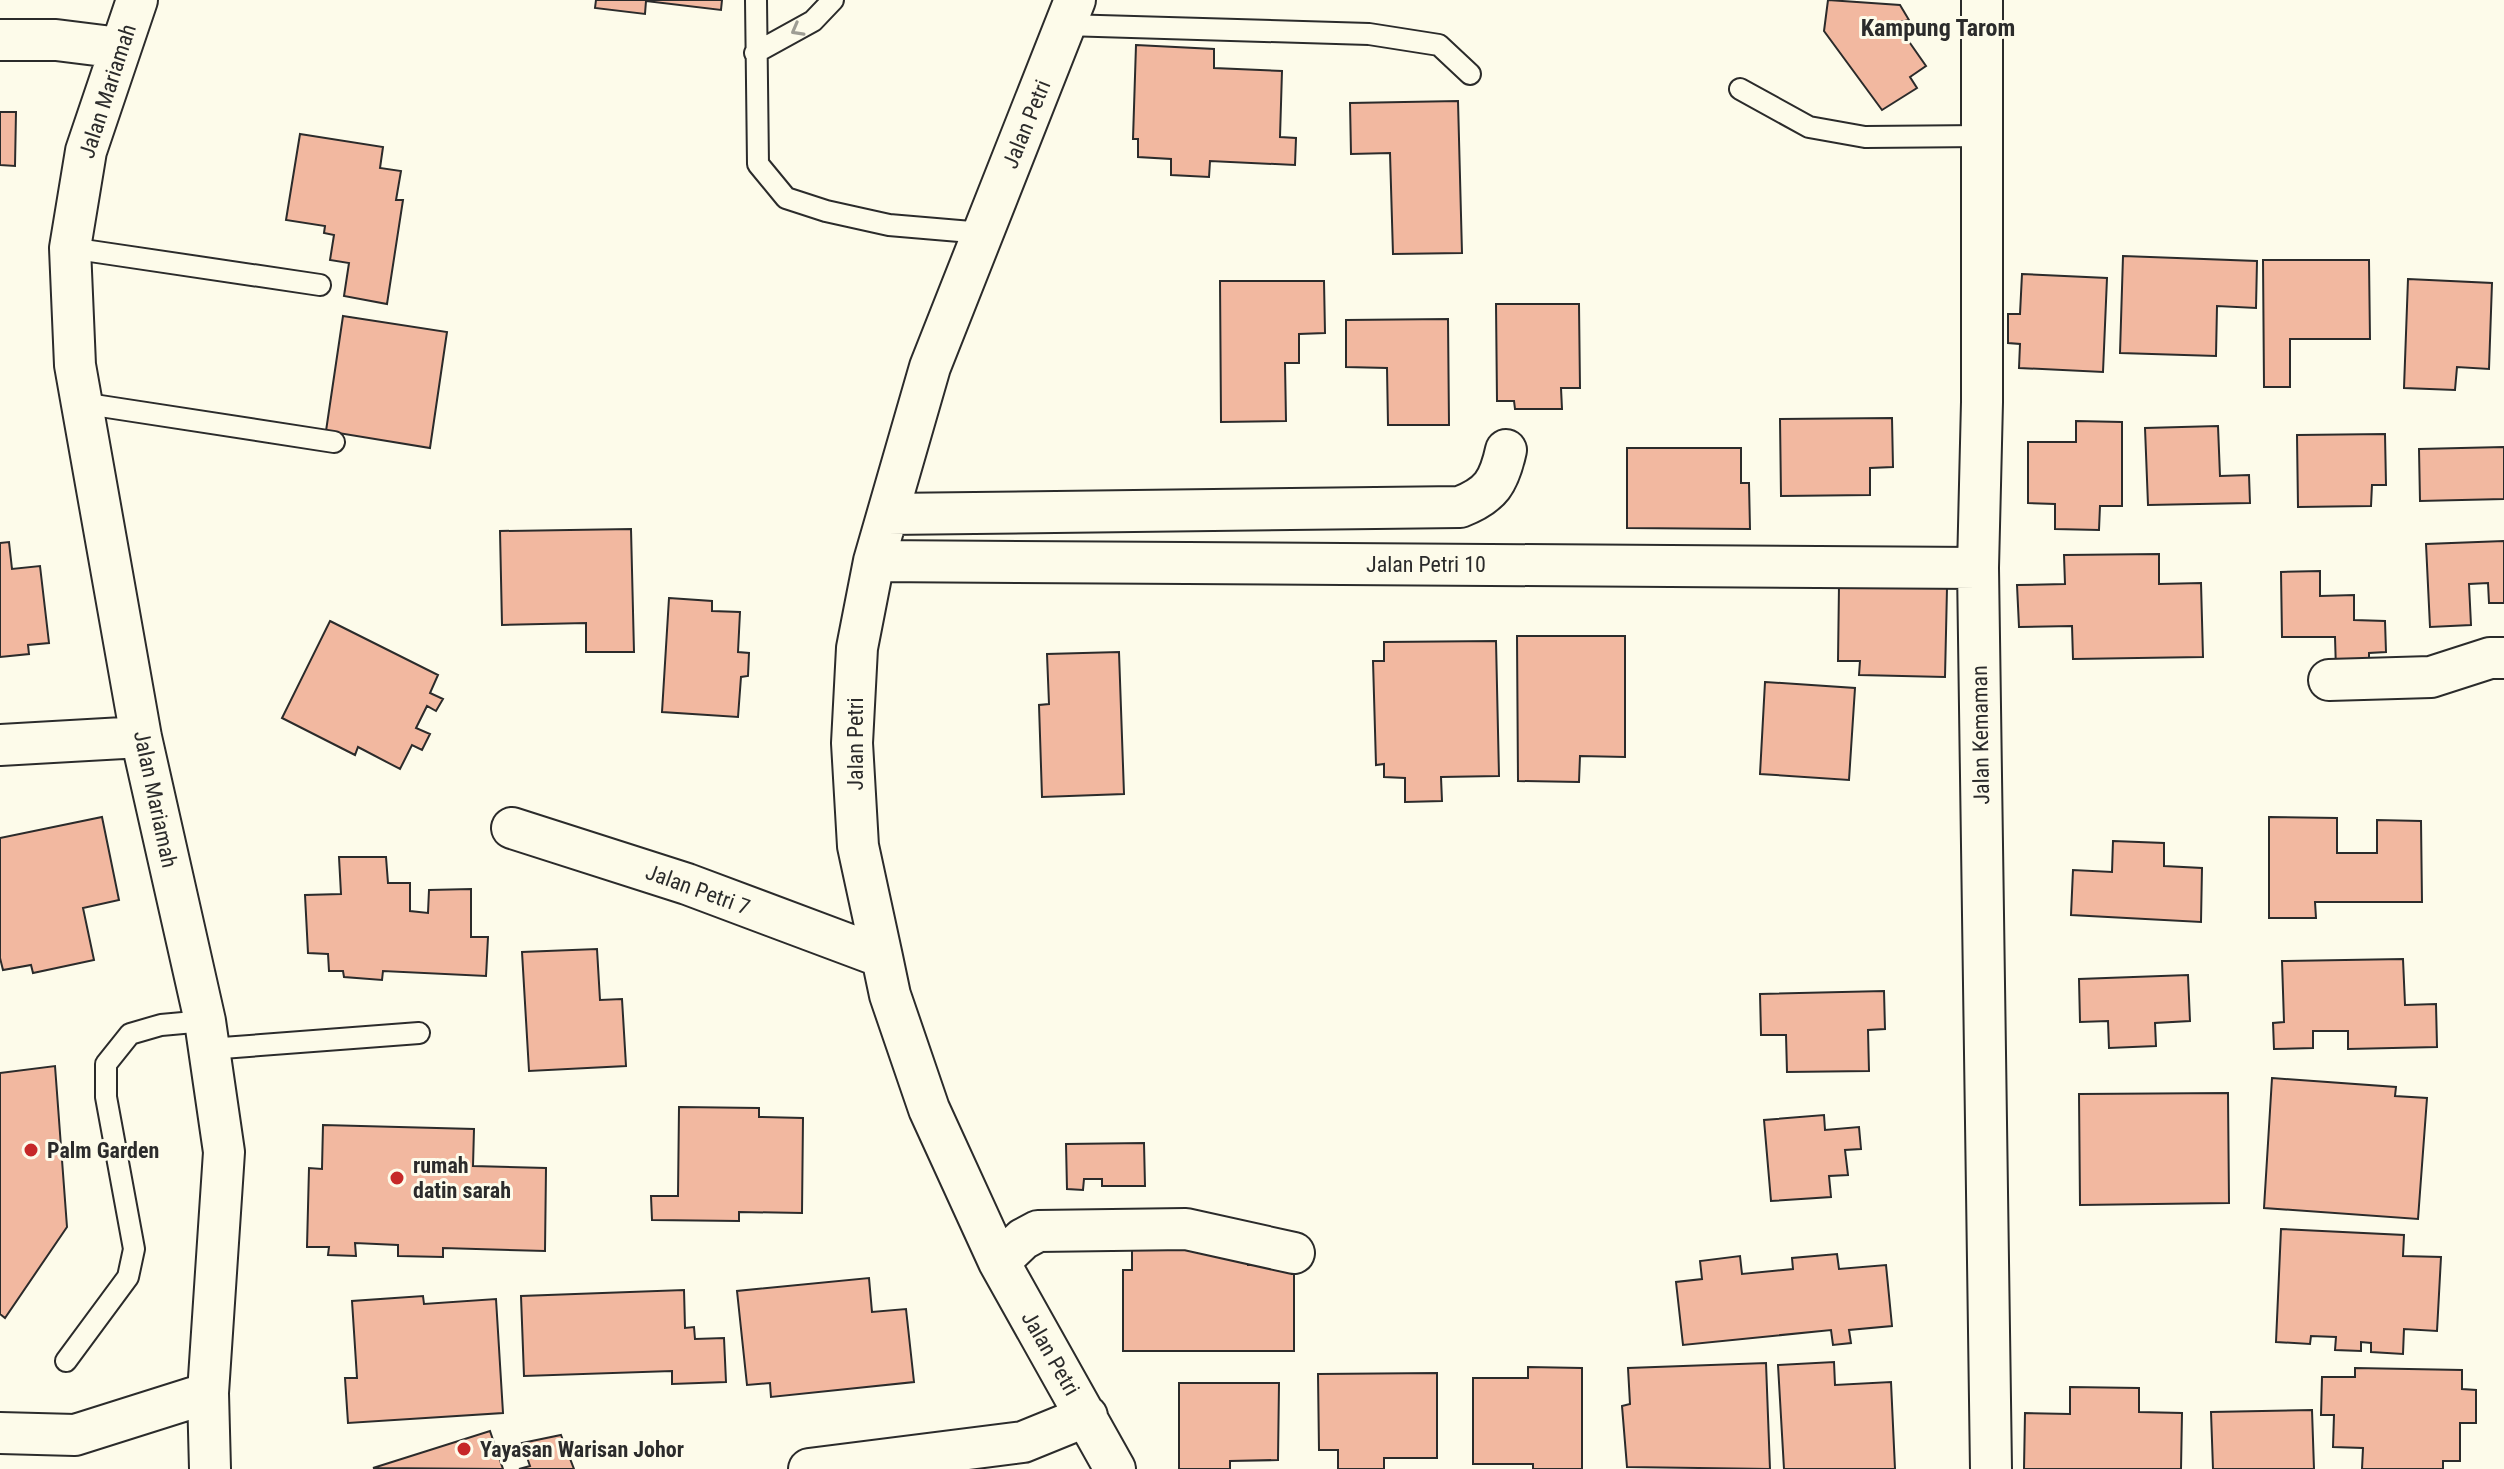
<svg xmlns="http://www.w3.org/2000/svg" width="2504" height="1469" font-family="'Roboto Condensed',sans-serif">
	<style>
		.building { fill: #f2b8a0; stroke: #2b2b2b; stroke-width: 2 }
		.lines { fill: none; stroke-linecap: round; stroke-linejoin: round }
		.service-casing { stroke: #2b2b2b; stroke-width: 24 }
		.minor-casing { stroke: #2b2b2b; stroke-width: 44 }
		.service { stroke: #fdfbea; stroke-width: 20 }
		.minor { stroke: #fdfbea; stroke-width: 40 }
		.oneway { stroke: #9e9d94 }
		.poi-dot { fill: #c62828; stroke: #fdfbea; stroke-width: 3 }
		.labels { text-anchor: middle; stroke-width: 6; stroke-linejoin: round; paint-order: stroke }
		.street-label { font-size: 22px; fill: #2b2b2b; stroke: #fdfbea }
		.poi-label { font-size: 22px; font-weight: bold; fill: #2b2b2b; stroke: #fdfbea; text-anchor: start }
		.neighbourhood-label { font-size: 24px; font-weight: bold; fill: #2b2b2b; stroke: #fdfbea }
	</style>
	<rect width="100%" height="100%" fill="#fdfbea"/>
	<path class="building" d="M596,0h126l-1,10 -75,-9 -1,13 -50,-6z
		M1828,0l72,5 9,15 -13,3 30,43 -16,11 7,11 -35,22 -58,-79z
		M1136,45l78,4v19l68,3 -2,66 16,1 -1,27 -85,-4 -1,16 -38,-2v-16l-33,-2v-18h-5z
		M1458,101l4,152 -69,1 -3,-101 -39,1 -1,-51z
		M0,112h16l-1,54 -15,-1z
		M300,134l83,13 -3,21 21,3 -5,29h7l-16,104 -43,-8 5,-33 -19,-3 4,-25 -10,-2 1,-7 -39,-6z
		M2123,256l134,5 -1,47 -39,-2 -1,50 -96,-3z
		M2263,260h106l1,79h-80v48h-26z
		M2022,274l85,4 -4,94 -84,-4 1,-24 -12,-1v-29h12z
		M2408,279l84,4 -3,86 -32,-2 -2,23 -51,-2z
		M1220,281h104l1,52 -26,1v29h-14l1,58 -65,1z
		M1496,304h83l1,84h-19l1,21h-47l-1,-8h-17z
		M343,316l104,16 -17,116 -104,-17z
		M1448,319l1,106h-61l-1,-57 -41,-1v-47z
		M1892,418l1,49 -23,1v27l-89,1 -1,-77z
		M2076,421l46,1v84h-22l-1,24 -44,-1v-25l-27,-1v-61h48z
		M2218,426l2,50 29,-1 1,28 -102,2 -3,-77z
		M2385,434l1,51h-14l-1,21 -73,1 -1,-72z
		M2504,447v52l-84,2 -1,-52z
		M1627,448h114v35h8l1,46 -123,-1z
		M631,529l3,123h-48v-29l-84,2 -2,-94z
		M2504,541v62h-15l-1,-20 -19,1 2,41 -41,2 -4,-83z
		M9,542l3,27 28,-3 9,77 -21,2 1,9 -29,3v-114z
		M2159,554v30l42,-1 2,74 -130,2 -1,-33 -53,1 -2,-42 48,-1 -1,-29z
		M2320,571v25l34,-1v25l31,1 1,31 -17,1v16l-33,1 -1,-33h-53l-1,-65z
		M1839,585l108,3 -2,89 -86,-2 1,-14h-22z
		M669,598l43,3v10l28,1 -2,40 11,1 -1,23 -7,1 -3,40 -76,-5z
		M330,621l108,54 -8,18 13,6 -7,12 -9,-5 -11,22 14,6 -8,16 -10,-5 -12,24 -42,-22 -3,8 -73,-37z
		M1517,636h108v121l-45,-1 -1,26 -61,-1z
		M1496,641l3,135 -58,1 1,24 -37,1v-24l-21,-1v-13l-8,1 -3,-104h11v-19z
		M1119,652l5,142 -82,3 -3,-92 10,-1 -2,-50z
		M1765,682l90,6 -6,92 -89,-6z
		M102,817l17,83 -36,8 11,52 -61,13 -2,-8 -28,5 -3,-12v-120z
		M2269,817l68,1v35h40v-33l44,1 1,81h-107l1,16h-47z
		M2113,841l51,2v23l38,2 -1,54 -130,-7 2,-45 39,2z
		M339,857h47l2,26h22v28l18,2 1,-23 42,-1v48h17l-2,39 -103,-5 -1,9 -38,-3 -1,-6h-14l-1,-17 -20,-1 -3,-58 36,-1z
		M597,949l3,51 22,-1 4,67 -97,5 -7,-119z
		M2403,959l2,46 31,-1 1,43 -89,2v-18h-35v17l-39,1 -1,-26 11,-1 -2,-61z
		M2188,975l2,46 -35,2 1,23 -47,2 -1,-27 -28,1 -1,-43z
		M1884,991l1,38 -17,1 1,41 -82,1 -1,-37h-25l-1,-41z
		M55,1066l12,161 -62,91 -5,-4v-241z
		M2272,1078l124,9 -1,9 32,2 -9,121 -154,-11z
		M2228,1093l1,110 -149,2 -1,-111z
		M679,1107l80,1v9l44,1 -1,95 -63,-1v9l-87,-1 -1,-24h27z
		M1824,1115l1,15 34,-3 2,22 -16,1 3,25 -19,1 2,21 -60,4 -7,-81z
		M323,1125l151,4 -1,37 73,2 -1,83 -102,-3v9l-45,-1v-11l-43,-2 1,13 -28,-1 1,-8h-22l2,-79 13,1z
		M1144,1143l1,43h-43v-7h-18l-1,11 -16,-1 -1,-45z
		M2281,1229l123,6 -1,21 38,1 -4,74 -33,-2 -1,25 -32,-2v-9l-10,-1v9l-26,-1 1,-13 -25,-1 -1,8 -34,-2z
		M1132,1243l115,1 1,21h46v86h-171v-81h9z
		M1837,1254l2,15 47,-4 6,61 -43,4 2,13 -18,2 -2,-15 -148,15 -7,-63 26,-3 -2,-18 40,-5 2,18 51,-5 -1,-11z
		M869,1278l3,34 34,-3 8,73 -143,15 -1,-14 -23,2 -10,-94z
		M684,1290l1,38 9,-1 1,12 29,-1 2,44 -54,2v-13l-148,5 -3,-80z
		M423,1296l1,8 72,-5 7,114 -155,10 -3,-45h12l-5,-77z
		M1834,1362l1,23 56,-3 4,87h-111l-6,-104z
		M1766,1363l4,106 -143,-2 -5,-61 8,-2 -2,-36z
		M1528,1367l54,1v101h-49v-5h-60v-86h55z
		M2355,1368l107,2v19l14,1v33h-16v38h-17v8h-81l1,-21 -30,-1 1,-32h-13l1,-38h33z
		M1437,1373v85h-53v11h-46v-19h-19l-1,-76z
		M1179,1383h100l-1,77 -48,1v8h-51z
		M2070,1387l69,1v24l43,1 -1,56h-157l1,-56 45,1z
		M2312,1410l2,59h-101l-2,-57z
		M490,1431l13,38 -130,-1z
		M561,1435l13,34h-55l11,-3 -8,-23z"/>
	<g class="lines">
		<defs>
			<path id="service" d="M756,0l2,164 28,34 40,13 63,14 94,8
				M1065,25l304,9 70,11 31,29
				M755,53l58,-32 20,-21
				M1740,89l69,38 56,10 117,-1
				M70,248l250,37
				M81,403l253,39
				M209,1049l210,-16
				M66,1361l62,-84 6,-28 -28,-152v-33l24,-30 31,-9 44,-4"/>
			<path id="minor" d="M137,0l-51,151 -16,97 5,117 66,372 64,284 19,131 -16,241 2,76
				M1075,0l-145,367 -56,194 -17,87 -5,95 6,103 24,111 8,38 39,114 70,153 116,207
				M1982,0v402l-4,166 13,901
				M0,40h56l64,8
				M888,514l572,-7c31,-12 39,-25 46,-57
				M874,561l1104,7
				M2329,680l102,-3 59,-19h14
				M0,745l141,-8
				M512,828l175,56 195,73
				M999,1262l24,-23 15,-8 148,-2 108,24
				M0,1433l75,2 133,-42
				M809,1469l214,-27 64,-26"/>
		</defs>
		<use href="#service" class="service-casing"/>
		<use href="#minor" class="minor-casing"/>
		<use href="#service" class="service"/>
		<use href="#minor" class="minor"/>
	</g>
	<defs><path id="oneway-chevron" d="M-2-3.5L2.5 0L-2 3.5" fill="none" stroke-width="1.6" stroke-linecap="round" stroke-linejoin="round" transform="scale(2)"/></defs>
	<use class="oneway" href="#oneway-chevron" transform="translate(797 30) rotate(151)"/>
	<g class="poi-dot">
		<circle cx="31" cy="1150" r="8"/>
		<circle cx="397" cy="1178" r="8"/>
		<circle cx="464" cy="1449" r="8"/>
	</g>
	<g class="labels">
		<g class="street-label">
			<text transform="translate(107 91) rotate(-72)" y="8">Jalan Mariamah</text>
			<text transform="translate(1026 124) rotate(-68)" y="8">Jalan Petri</text>
			<text x="1426" y="572">Jalan Petri 10</text>
			<text transform="translate(1980 735) rotate(-91)" y="8">Jalan Kemaman</text>
			<text transform="translate(855 744) rotate(-90)" y="8">Jalan Petri</text>
			<text transform="translate(156 799) rotate(78)" y="8">Jalan Mariamah</text>
			<text transform="translate(698 889) rotate(20)" y="8">Jalan Petri 7</text>
			<text transform="translate(1051 1353) rotate(60)" y="8">Jalan Petri</text>
		</g>
		<g class="poi-label">
			<text x="47" y="1158">Palm Garden</text>
			<text x="413" y="1173">rumah<tspan x="413" dy="25">datin sarah</tspan></text>
			<text x="480" y="1457">Yayasan Warisan Johor</text>
		</g>
		<g class="neighbourhood-label">
			<text x="1938" y="36">Kampung Tarom</text>
		</g>
	</g>
</svg>
